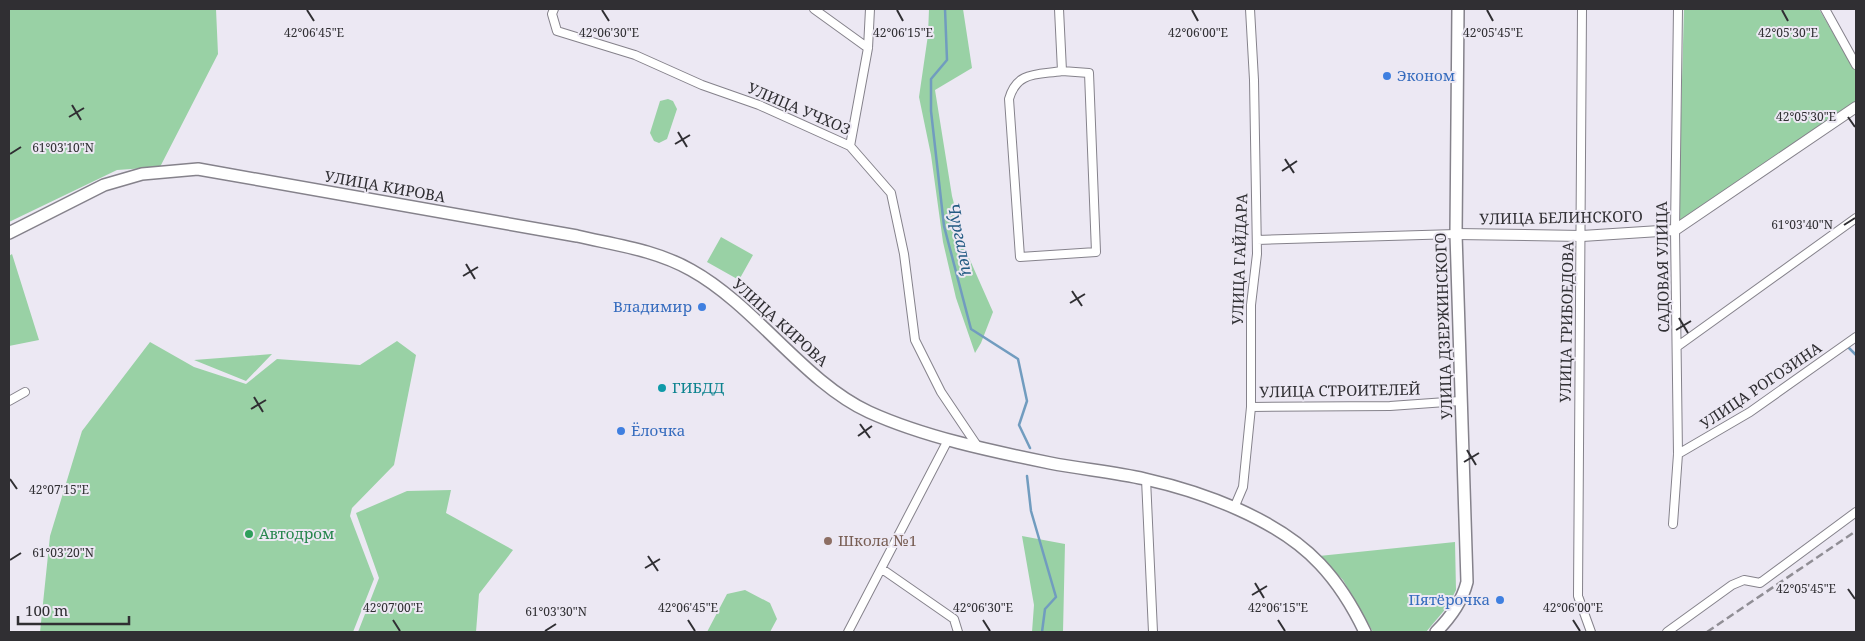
<svg xmlns="http://www.w3.org/2000/svg" width="1865" height="641" font-family="'Noto Serif',serif">
	<style>
		.green { fill: #99d1a5 }
		.lines { fill: none; stroke-linecap: round; stroke-linejoin: round }
		.stream { stroke: #719cbf; stroke-width: 2.5 }
		.minor-casing { stroke: #85828b; stroke-width: 10 }
		.tertiary-casing { stroke: #85828b; stroke-width: 12 }
		.secondary-casing { stroke: #85828b; stroke-width: 14 }
		.minor { stroke: #fff; stroke-width: 8 }
		.tertiary { stroke: #fff; stroke-width: 10 }
		.secondary { stroke: #fff; stroke-width: 11 }
		.rail { stroke: #908e95; stroke-width: 2.5; stroke-dasharray: 8 4; stroke-linecap: butt }
		.ticks { fill: none; stroke: #302f33; stroke-width: 2 }
		.shop-dot { fill: #3f7fe0; stroke: #ece8f3; stroke-width: 2 }
		.culture-dot { fill: #0f9aa8; stroke: #ece8f3; stroke-width: 2 }
		.leisure-dot { fill: #2e9e5b; stroke: #ece8f3; stroke-width: 2 }
		.education-dot { fill: #8d6e63; stroke: #ece8f3; stroke-width: 2 }
		.labels { text-anchor: middle; stroke-width: 4; stroke-linejoin: round; paint-order: stroke }
		.shop-label { font-size: 15px; fill: #366cbe; stroke: #ece8f3; text-anchor: start }
		.street-label { font-size: 15px; fill: #302f33; stroke: #ece8f3 }
		.culture-label { font-size: 15px; fill: #0d838f; stroke: #ece8f3; text-anchor: start }
		.leisure-label { font-size: 15px; fill: #27864d; stroke: #ece8f3; text-anchor: start }
		.education-label { font-size: 15px; fill: #785e54; stroke: #ece8f3; text-anchor: start }
		.water-label { font-size: 16px; font-style: italic; fill: #215a82; stroke: #ece8f3 }
		.ticks-label { font-size: 12px; text-anchor: middle; fill: #302f33; stroke: #ece8f3; stroke-width: 4; stroke-linejoin: round; paint-order: stroke }
	</style>
	<rect width="100%" height="100%" fill="#ece8f3"/>
	<path class="green" d="M9,9h207l2,45 -58,113 -43,3 -108,52z
		M929,9h34l9,59 -37,22 17,106 14,55 27,61 -12,31 -6,10 -19,-55 -13,-56 -12,-87 -12,-58 9,-62z
		M1684,9h135l37,63v30l-178,123z
		M668,99l5,2 4,8 -10,30 -8,4 -5,-2 -4,-8 10,-32z
		M721,237l32,18 -14,25 -32,-18z
		M12,254l27,86 -30,6v-90z
		M397,341l19,14 -22,110 -42,43 -2,8 24,63 -21,53h-313l10,-96 32,-105 68,-89 44,25 52,17 31,-25 83,6z
		M272,354l-26,27 -52,-21z
		M451,490l-5,23 67,37 -34,44 -3,38h-118l21,-54 -23,-65 51,-22z
		M1022,536l43,8 -2,88h-31l2,-27z
		M1455,542l1,48 -8,16 -22,26h-53l-30,-52 -24,-24z
		M745,590l25,13 7,16 -7,13h-63l20,-38z"/>
	<g class="lines">
		<path class="stream" d="M945,9l2,51 -16,19v32l13,115 27,103 47,30 9,42 -8,24 11,23
			M1847,346l9,9
			M1027,476l4,35 25,86 -11,12 -3,23"/>
		<defs>
			<path id="minor" d="M554,9l-2,5 5,17 78,24 67,30 57,20 91,41 41,47 13,61 11,86 26,52 37,55
				M814,9l54,39
				M1059,9l3,62 27,2 7,179 -76,5 -11,-158c8,-28 28,-24 53,-28
				M1582,9l-4,587 13,36
				M1825,9l31,56
				M850,146l18,-98 2,-39
				M1257,240l199,-6
				M1678,346l178,-128
				M9,401l16,-9
				M1251,407l139,-1 70,-5
				M1678,454l72,-42 106,-75
				M1146,479l7,153
				M1234,508l9,-21 8,-80v-102l6,-51 -3,-174 -4,-71
				M1673,524l5,-70 -3,-224 3,-221
				M882,569l72,50 4,13
				M848,632l100,-192
				M1667,632l65,-47 12,-5 16,3 96,-71"/>
			<path id="tertiary" d="M1456,234l126,2 93,-6 181,-123"/>
			<path id="secondary" d="M9,233l95,-48 38,-11 56,-5 379,67c39,9 79,14 114,34 65,36 113,112 178,142 55,25 122,39 181,51 31,6 63,9 95,16 58,13 133,40 175,85 19,20 33,43 45,68
				M1436,632c14,-14 26,-30 31,-50l-11,-348 2,-225"/>
		</defs>
		<use href="#minor" class="minor-casing"/>
		<use href="#tertiary" class="tertiary-casing"/>
		<use href="#secondary" class="secondary-casing"/>
		<use href="#minor" class="minor"/>
		<use href="#tertiary" class="tertiary"/>
		<use href="#secondary" class="secondary"/>
		<path class="rail" d="M1707,632l149,-101"/>
	</g>
	<path class="ticks" d="M307,10l7,11M602,10l7,11M897,10l6,11M1192,10l6,11M1487,10l6,11M1782,10l6,11M72,105l9,15M69,117l15,-9M1848,117l7,10M678,132l9,15M675,144l15,-9M10,154l11,-7M1285,159l9,14M1282,171l15,-10M1844,225l11,-7M466,264l9,15M463,276l15,-9M1072,291l10,15M1070,303l15,-9M1679,318l9,15M1676,330l15,-9M254,397l9,15M251,409l15,-9M860,424l10,14M858,436l14,-10M1467,450l9,15M1464,462l15,-9M10,479l7,10M648,556l10,15M10,560l11,-7M645,568l15,-9M1255,583l9,15M1848,589l7,10M1252,595l15,-9M393,620l7,11M688,620l7,11M983,620l7,11M1278,620l7,11M1573,620l7,11M545,631l11,-7"/>
	<g class="shop-dot">
		<circle cx="1387" cy="76" r="5"/>
		<circle cx="702" cy="307" r="5"/>
		<circle cx="621" cy="431" r="5"/>
		<circle cx="1500" cy="600" r="5"/>
	</g>
	<circle class="culture-dot" cx="662" cy="388" r="5"/>
	<circle class="leisure-dot" cx="249" cy="534" r="5"/>
	<circle class="education-dot" cx="828" cy="541" r="5"/>
	<g class="labels">
		<g class="shop-label">
			<text x="1397" y="81">Эконом</text>
			<text x="692" y="312" text-anchor="end">Владимир</text>
			<text x="631" y="436">Ёлочка</text>
			<text x="1490" y="605" text-anchor="end">Пятёрочка</text>
		</g>
		<g class="street-label">
			<text transform="translate(799 109) rotate(23)" y="5">УЛИЦА УЧХОЗ</text>
			<text transform="translate(385 187) rotate(10)" y="5">УЛИЦА КИРОВА</text>
			<text transform="translate(1561 218) rotate(-1)" y="5">УЛИЦА БЕЛИНСКОГО</text>
			<text transform="translate(1240 259) rotate(-88)" y="5">УЛИЦА ГАЙДАРА</text>
			<text transform="translate(1663 267) rotate(-91)" y="5">САДОВАЯ УЛИЦА</text>
			<text transform="translate(1567 322) rotate(-89)" y="5">УЛИЦА ГРИБОЕДОВА</text>
			<text transform="translate(780 323) rotate(42)" y="5">УЛИЦА КИРОВА</text>
			<text transform="translate(1444 326) rotate(-92)" y="5">УЛИЦА ДЗЕРЖИНСКОГО</text>
			<text transform="translate(1761 386) rotate(-34)" y="5">УЛИЦА РОГОЗИНА</text>
			<text transform="translate(1340 391) rotate(-1)" y="5">УЛИЦА СТРОИТЕЛЕЙ</text>
		</g>
		<g class="culture-label">
			<text x="672" y="393">ГИБДД</text>
		</g>
		<g class="leisure-label">
			<text x="259" y="539">Автодром</text>
		</g>
		<g class="education-label">
			<text x="838" y="546">Школа №1</text>
		</g>
		<g class="water-label">
			<text transform="translate(961 239) rotate(78)" y="6">Чургалец</text>
		</g>
	</g>
	<g class="ticks-label">
		<text x="1198" y="37">42°06'00"E</text>
		<text x="1788" y="37">42°05'30"E</text>
		<text x="314" y="37">42°06'45"E</text>
		<text x="609" y="37">42°06'30"E</text>
		<text x="903" y="37">42°06'15"E</text>
		<text x="1493" y="37">42°05'45"E</text>
		<text x="1806" y="121">42°05'30"E</text>
		<text x="63" y="152">61°03'10"N</text>
		<text x="1802" y="229">61°03'40"N</text>
		<text x="59" y="494">42°07'15"E</text>
		<text x="63" y="557">61°03'20"N</text>
		<text x="1806" y="593">42°05'45"E</text>
		<text x="393" y="612">42°07'00"E</text>
		<text x="688" y="612">42°06'45"E</text>
		<text x="983" y="612">42°06'30"E</text>
		<text x="1278" y="612">42°06'15"E</text>
		<text x="1573" y="612">42°06'00"E</text>
		<text x="556" y="616">61°03'30"N</text>
	</g>
	<rect width="1865" height="641" fill="none" stroke="#302f33" stroke-width="20"/>
	<path d="M18 616v8h111v-8" fill="none" stroke="#302f33" stroke-width="2.5"/>
	<text x="25" y="616" font-size="15" fill="#302f33" stroke="#ece8f3" stroke-width="4" paint-order="stroke">100 m</text>
</svg>
